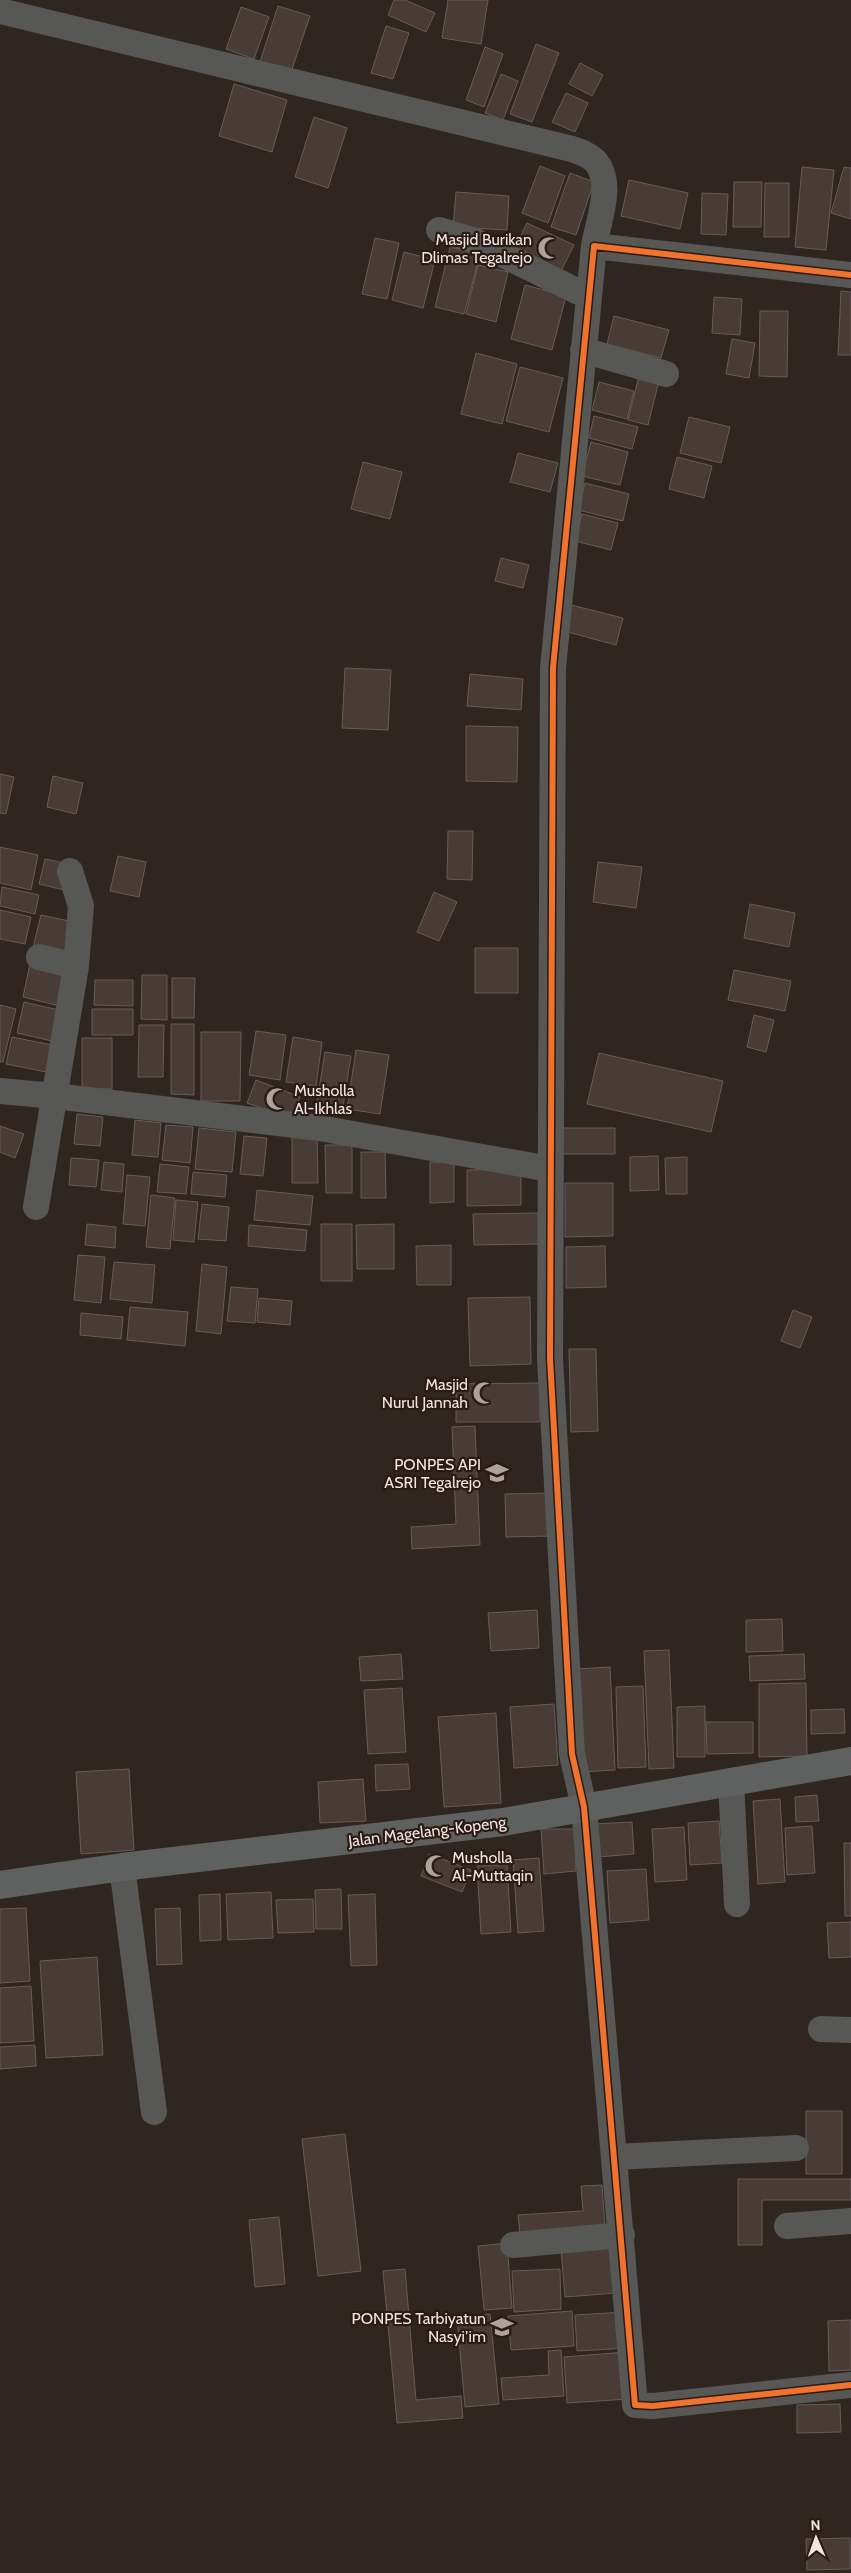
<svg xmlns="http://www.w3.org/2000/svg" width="851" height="2573" font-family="Cabin,sans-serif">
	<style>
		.building { fill: #493b35; stroke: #655d5a }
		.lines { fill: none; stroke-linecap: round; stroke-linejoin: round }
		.minor { stroke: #575756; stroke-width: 26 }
		.major { stroke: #5e615f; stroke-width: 28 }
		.cycleway-casing { stroke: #2a1b14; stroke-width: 9 }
		.cycleway { stroke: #ef722f; stroke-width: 6 }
		.labels { text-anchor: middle; stroke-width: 4.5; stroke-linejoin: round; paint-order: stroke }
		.poi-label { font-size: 16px; fill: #f0e5e0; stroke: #2a1b14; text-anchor: end }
		.street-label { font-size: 16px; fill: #f0e5e0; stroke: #2a1b14 }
	</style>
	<rect width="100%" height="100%" fill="#2f2622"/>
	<path class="building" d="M394,0h11l30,13 -9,19 -38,-17z
		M448,0h40l-7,44 -39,-6z
		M278,6l32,10 -20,59 -31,-10z
		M241,7l28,10 -15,42 -28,-10z
		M386,26l23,7 -16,46 -22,-6z
		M536,44l23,9 -27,69 -22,-8z
		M485,47l18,7 -19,53 -18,-7z
		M580,63l23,12 -11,21 -23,-12z
		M501,74l17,7 -15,39 -18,-7z
		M234,84l53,16 -15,52 -53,-16z
		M566,93l22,10 -13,29 -23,-10z
		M314,117l33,11 -19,60 -33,-11z
		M540,166l25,10 -17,47 -26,-10z
		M802,167l32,3 -8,80 -31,-3z
		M844,167l7,1v51l-20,-6z
		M570,173l24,9 -18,53 -25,-8z
		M629,180l59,13 -8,36 -59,-13z
		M734,182h28l-1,45h-28z
		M765,183h24v54h-25z
		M456,192l53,4 -2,34 -54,-3z
		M702,193l26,1 -2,41 -25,-1z
		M527,223l47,22 -14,28 -47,-22z
		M375,238l24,5 -12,56 -25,-5z
		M450,247l30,8 -16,59 -29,-7z
		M404,252l31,8 -12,48 -31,-8z
		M478,265l30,7 -12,50 -30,-8z
		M525,285l41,11 -14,54 -41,-11z
		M841,291l10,1v63h-13z
		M714,297l28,2 -2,36 -28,-2z
		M760,311h28l-1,66 -28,-1z
		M614,316l55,14 -8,28 -54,-14z
		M732,339l23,4 -6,35 -23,-4z
		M476,353l41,11 -15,60 -41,-10z
		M520,367l43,11 -14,54 -43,-11z
		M639,376l20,5 -11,44 -20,-5z
		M599,382l35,9 -7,28 -35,-9z
		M594,416l44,11 -6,22 -43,-11z
		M689,417l41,10 -9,36 -41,-10z
		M591,442l37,10 -8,33 -38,-9z
		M518,453l40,10 -8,29 -40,-10z
		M677,457l35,9 -8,32 -35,-9z
		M363,462l39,10 -12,47 -39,-10z
		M585,483l44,11 -6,27 -45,-11z
		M582,514l36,9 -7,27 -36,-9z
		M501,558l28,7 -6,23 -28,-7z
		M571,605l52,13 -7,27 -52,-14z
		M345,668l46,2 -3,60 -46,-2z
		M470,674l53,5 -2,31 -54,-4z
		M466,726l52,1 -1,55 -51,-1z
		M0,774l14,3 -8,37 -6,-1z
		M53,776l30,7 -7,31 -29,-7z
		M448,831h25l-1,49 -25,-1z
		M0,847l38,8 -7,35 -31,-7z
		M118,856l28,6 -7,35 -29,-6z
		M45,859l24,5 -5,26 -25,-6z
		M598,862l44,5 -6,41 -43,-6z
		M2,887l37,8 -4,19 -35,-8z
		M434,892l23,10 -18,39 -22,-9z
		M750,904l45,9 -6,34 -45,-9z
		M0,910l31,7 -6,27 -25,-5z
		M41,915l33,7 -7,32 -34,-7z
		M475,948h43v45h-43z
		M30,964l37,8 -7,34 -37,-9z
		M734,970l57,11 -6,30 -57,-11z
		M142,975h25v45l-26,-1z
		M172,978h23l-1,40h-22z
		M95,980h38v26l-39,-1z
		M24,1002l35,8 -7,31 -35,-8z
		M0,1005l16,4 -13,53h-3z
		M92,1009h41v26h-41z
		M754,1015l20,5 -8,32 -19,-5z
		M171,1024h23v71l-23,-1z
		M139,1025h25l-1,52h-25z
		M256,1031l30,4 -6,45 -31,-5z
		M201,1032h40l-1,69h-39z
		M12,1037l40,8 -6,27 -40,-8z
		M293,1037l29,5 -6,44 -30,-4z
		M82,1038h30v51h-30z
		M356,1050l33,5 -9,59 -33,-5z
		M325,1052l26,4 -8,50 -26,-4z
		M599,1053l124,28 -12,51 -124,-28z
		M256,1080l44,17 -9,22 -44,-16z
		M77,1114l26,3 -3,29 -26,-2z
		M135,1120l26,3 -3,34 -26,-2z
		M166,1125l27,2 -3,36 -28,-3z
		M0,1126l24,8 -9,24 -15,-6z
		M199,1128l37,4 -4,40 -37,-3z
		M562,1128h53v26h-53z
		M292,1135h25l1,48h-26z
		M244,1136l23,2 -4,38 -23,-2z
		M325,1145h27v48h-26z
		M361,1152h24l1,46h-25z
		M658,1156l1,34 -29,1v-34z
		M687,1157v37h-21l-1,-36z
		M71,1158l28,2 -3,27 -27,-2z
		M104,1162l20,2 -2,28 -21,-2z
		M430,1162h24v40l-24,1z
		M160,1164l29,3 -3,27 -29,-2z
		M521,1169v36l-54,1v-36z
		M193,1172l34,3 -2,22 -34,-3z
		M127,1175l23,2 -5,49 -22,-2z
		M565,1183h48v53l-48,1z
		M257,1190l56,6 -3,29 -56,-5z
		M151,1195l24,3 -5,51 -24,-2z
		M176,1200l22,2 -4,40 -21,-2z
		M202,1204l27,3 -3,34 -28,-2z
		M538,1213l1,31 -65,1 -1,-31z
		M87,1224l29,3 -1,21 -30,-3z
		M321,1224h31v57h-31z
		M394,1224v45h-37l-1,-44z
		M249,1225l58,5 -2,21 -57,-5z
		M451,1245v40h-34l-1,-39z
		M605,1246l1,41 -40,1v-41z
		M78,1255l27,2 -4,46 -27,-3z
		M114,1262l41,3 -3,38 -42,-4z
		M202,1264l25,3 -6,67 -25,-3z
		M231,1287l27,2 -3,34 -28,-2z
		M530,1297l1,67 -61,2 -2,-68z
		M259,1298l33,3 -2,24 -33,-3z
		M130,1307l58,5 -3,34 -58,-6z
		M793,1310l19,7 -12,31 -19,-7z
		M81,1313l42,4 -2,22 -41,-4z
		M569,1349h27l2,82 -27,1z
		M540,1383v39h-84v-38z
		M475,1426l5,119 -68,4 -1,-22 45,-3 -4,-97z
		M551,1493l1,43 -46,1 -1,-43z
		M537,1610l2,38 -48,3 -3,-38z
		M782,1619l1,32 -37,1v-32z
		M669,1650l5,118 -25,1 -5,-118z
		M401,1654l2,25 -42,2 -2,-24z
		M804,1654l1,25 -55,2 -1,-25z
		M610,1667l5,103 -33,2 -5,-103z
		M806,1683l1,73 -48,1v-73z
		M643,1686l3,81 -28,1 -2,-81z
		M402,1688l4,64 -38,2 -4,-64z
		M554,1704l4,61 -44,3 -4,-61z
		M705,1706v51h-28v-50z
		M844,1709l1,24 -34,1v-24z
		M496,1713l5,90 -57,4 -6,-90z
		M706,1722h47v31l-46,1z
		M408,1764l2,25 -34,2 -1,-26z
		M129,1769l5,81 -53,4 -5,-82z
		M363,1779l3,42 -46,2 -2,-41z
		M817,1795l2,26 -23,1 -1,-25z
		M780,1799l5,83 -27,2 -5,-83z
		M719,1821l3,42 -32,2 -2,-42z
		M632,1822l2,32 -36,3 -3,-33z
		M812,1826l3,47 -28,2 -2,-47z
		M684,1827l3,53 -32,2 -3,-53z
		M541,1829h34l1,42 -32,3z
		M844,1843h7v73h-6z
		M429,1854l42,16 -9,22 -41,-16z
		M539,1858l5,73 -26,2 -5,-73z
		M507,1865l4,67 -30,2 -4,-68z
		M646,1869l3,51 -39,3 -3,-52z
		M341,1889l1,40h-26l-1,-39z
		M271,1892l2,46 -45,2 -2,-46z
		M220,1894l1,46 -21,1 -1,-46z
		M375,1894l2,71 -26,1 -3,-71z
		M313,1899l1,33 -36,1 -2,-33z
		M26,1908l4,73 -30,2v-74z
		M180,1908l2,56 -25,1 -2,-56z
		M851,1922v35l-22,1 -2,-35z
		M97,1957l6,98 -57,3 -6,-97z
		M31,1986l3,55 -34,2v-55z
		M35,2045l1,21 -36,3v-22z
		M806,2111h36v63h-36z
		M345,2134l16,137 -43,5 -16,-137z
		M738,2179h113v21h-89v45h-24z
		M602,2185l3,44 -85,6 -2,-20 65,-4 -2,-25z
		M279,2217l6,67 -30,3 -6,-67z
		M507,2243l5,65 -28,2 -6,-64z
		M612,2246l4,47 -51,4 -4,-47z
		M405,2269l11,131 45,-4 2,22 -66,5 -14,-152z
		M560,2269l1,40 -47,3 -2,-41z
		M572,2311l2,35 -63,4 -3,-34z
		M624,2312l3,36 -50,3 -2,-36z
		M490,2314l9,90 -34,3 -8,-90z
		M851,2320v50l-22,1 -1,-50z
		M561,2350l3,46 -61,4 -2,-22 48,-3 -1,-24z
		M626,2352l3,47 -62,4 -3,-46z
		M840,2404l1,28 -44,1v-28z
		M850,2538v31l-43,1 -1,-31z"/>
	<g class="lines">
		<path class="minor" d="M0,11l572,138c8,3 18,6 24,13 18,22 2,59 -2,84
			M439,230l36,11 114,56
			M851,275l-257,-29 -41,422 -3,690 22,396 12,53 51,598 18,1 198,-21
			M583,350l83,24
			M70,871l11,35 -5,60
			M0,1091l55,5 264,32 231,41
			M36,1207l40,-241 -37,-9
			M731,1781l6,123
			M122,1867l32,245
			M821,2029l30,1
			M614,2157l182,-9
			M787,2226l64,-5
			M513,2245l109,-10"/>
		<path class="major" d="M0,1885l122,-18 381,-45 348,-61"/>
		<defs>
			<path id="cycleway" d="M851,275l-257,-29 -41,422 -3,690 22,396 12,53 51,598 18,1 198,-21"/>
		</defs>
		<use href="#cycleway" class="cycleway-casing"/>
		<use href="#cycleway" class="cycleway"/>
	</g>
	<defs>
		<symbol id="mosque-bare" viewBox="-9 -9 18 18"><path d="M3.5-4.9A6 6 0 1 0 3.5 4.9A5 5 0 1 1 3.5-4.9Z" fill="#aca29e" stroke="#2a1b14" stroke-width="2.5" paint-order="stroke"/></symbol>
		<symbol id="school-bare" viewBox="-9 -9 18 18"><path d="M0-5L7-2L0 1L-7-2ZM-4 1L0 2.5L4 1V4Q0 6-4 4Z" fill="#aca29e" stroke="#2a1b14" stroke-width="2.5" paint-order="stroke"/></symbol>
	</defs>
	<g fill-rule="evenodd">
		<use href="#mosque-bare" x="533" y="232" width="32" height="32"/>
		<use href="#mosque-bare" x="261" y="1083" width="32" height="32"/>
		<use href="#mosque-bare" x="468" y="1377" width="32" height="32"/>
		<use href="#school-bare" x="481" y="1457" width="32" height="32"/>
		<use href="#mosque-bare" x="420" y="1850" width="32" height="32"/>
		<use href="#school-bare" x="486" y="2311" width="32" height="32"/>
	</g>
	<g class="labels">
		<g class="poi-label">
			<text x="532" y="245">Masjid Burikan<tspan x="532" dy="18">Dlimas Tegalrejo</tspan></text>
			<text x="294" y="1096" text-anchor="start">Musholla<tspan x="294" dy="18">Al-Ikhlas</tspan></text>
			<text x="468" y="1390">Masjid<tspan x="468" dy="18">Nurul Jannah</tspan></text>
			<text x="481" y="1470">PONPES API<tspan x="481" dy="18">ASRI Tegalrejo</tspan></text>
			<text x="452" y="1863" text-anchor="start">Musholla<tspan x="452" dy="18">Al-Muttaqin</tspan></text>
			<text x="486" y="2324">PONPES Tarbiyatun<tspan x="486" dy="18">Nasyi'im</tspan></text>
		</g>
		<g class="street-label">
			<text transform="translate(427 1831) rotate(-7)" y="6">Jalan Magelang-Kopeng</text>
		</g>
	</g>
	<g transform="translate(816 2538) rotate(358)" stroke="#2a1b14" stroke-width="4" paint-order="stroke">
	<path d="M0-4L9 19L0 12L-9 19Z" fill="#f0e5e0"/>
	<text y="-8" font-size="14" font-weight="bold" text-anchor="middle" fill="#f0e5e0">N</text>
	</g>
</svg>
